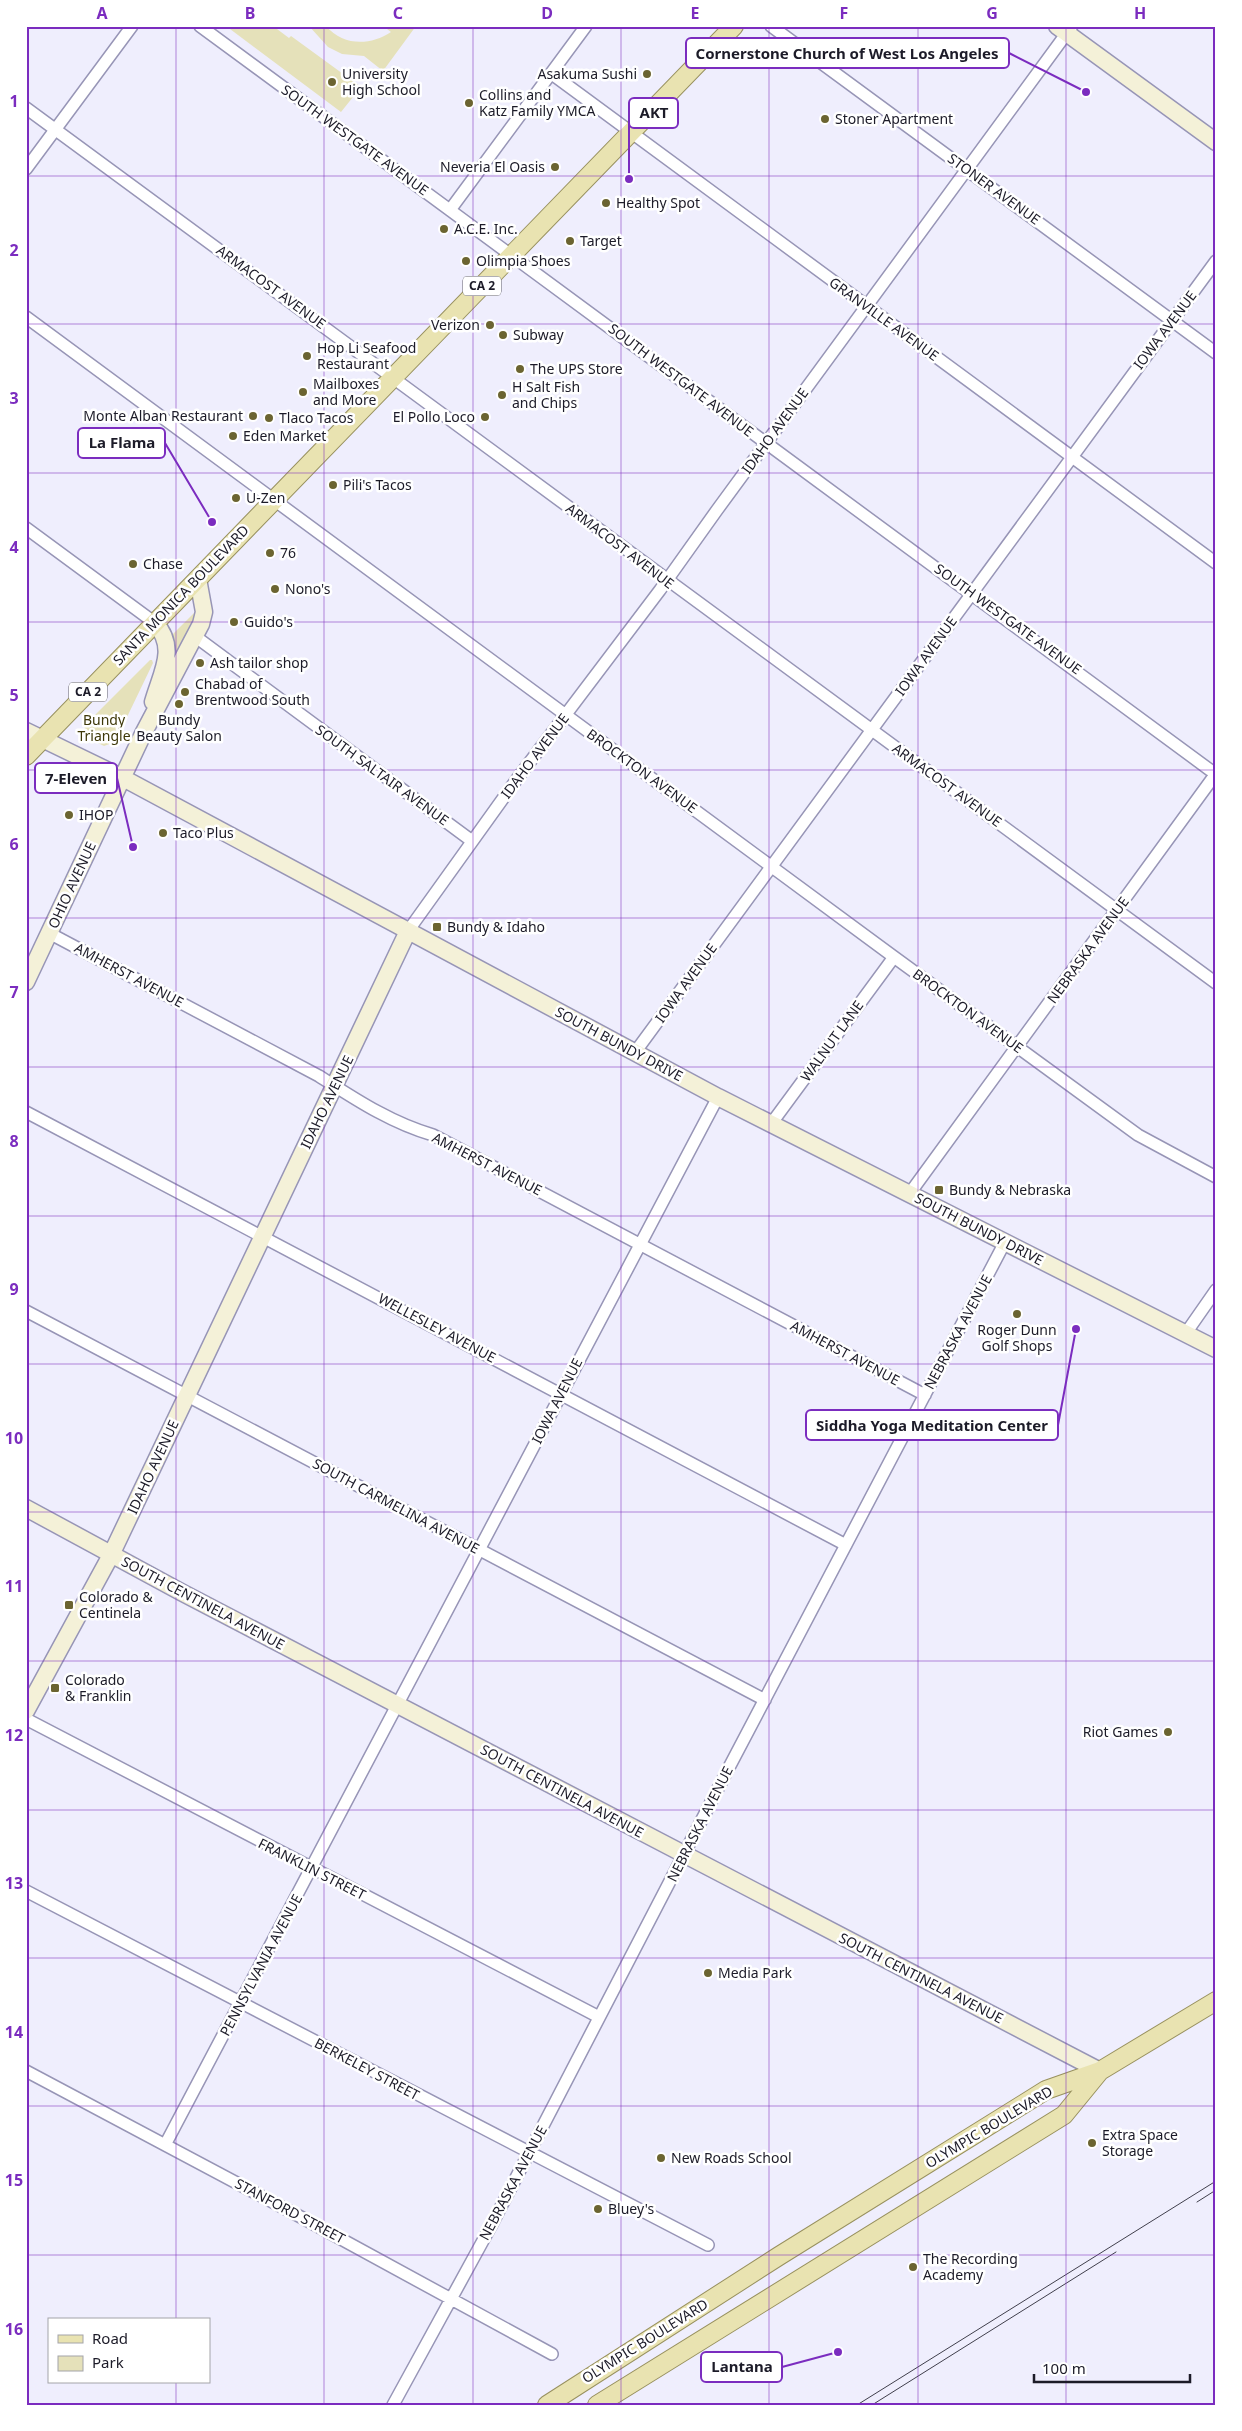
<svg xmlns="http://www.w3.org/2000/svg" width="1242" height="2431" font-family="'Noto Sans',sans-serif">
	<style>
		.green { fill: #e5e1ba }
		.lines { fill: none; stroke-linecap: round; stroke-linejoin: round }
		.street-casing { stroke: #9795b6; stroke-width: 14 }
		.secondary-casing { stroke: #9795b6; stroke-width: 19 }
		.primary-casing { stroke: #98915f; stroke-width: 20 }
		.street { stroke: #fff; stroke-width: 11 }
		.secondary { stroke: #f4f1d8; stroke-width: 16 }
		.primary { stroke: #e9e3b1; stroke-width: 18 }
		.tram { stroke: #403f4c; stroke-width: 1 }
		.grid { fill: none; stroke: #7b2cbf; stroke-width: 1; stroke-opacity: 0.55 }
		.poi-dot { fill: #6b6431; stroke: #fff; stroke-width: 2 }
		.labels { text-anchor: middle; stroke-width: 5; stroke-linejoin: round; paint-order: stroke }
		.shield { fill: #fff; stroke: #605f68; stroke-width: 1 }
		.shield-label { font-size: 12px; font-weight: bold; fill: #1c1b28 }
		.poi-label { font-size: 14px; fill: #1c1b28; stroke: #fff; text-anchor: start }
		.street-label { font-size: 14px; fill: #1c1b28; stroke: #fff }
		.park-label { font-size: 14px; fill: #3d3709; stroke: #fff }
		.leader { fill: none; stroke: #7b2cbf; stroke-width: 2 }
		.callout-dot { fill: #7b2cbf; stroke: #fff; stroke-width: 2 }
		.callout { fill: #fff; stroke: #7b2cbf; stroke-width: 2 }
		.callout-label { font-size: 15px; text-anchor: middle; font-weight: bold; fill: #1c1b28 }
		.neatline { fill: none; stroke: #7b2cbf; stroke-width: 2 }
		.grid-label { font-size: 16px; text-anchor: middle; font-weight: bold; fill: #7b2cbf }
	</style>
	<rect width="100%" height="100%" fill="#efeefd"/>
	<path class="green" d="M226,26h47l16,12 2,-2 70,51 -20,25z
		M309,26h17c17,20 44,20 65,6l-8,-6h33l-33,45 -19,-15 -22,-2 -14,-7z
		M200,607l-1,11 -37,59 9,-41z
		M150,660h2l1,3 -38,79 -11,4 -16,-8 -4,-12z"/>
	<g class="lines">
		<defs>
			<path id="street" d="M200,26l1010,744
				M771,26l445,327
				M552,74l664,489
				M26,108l1190,875
				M26,169l106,-143
				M450,210l136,-184
				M26,317l868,640 244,178 78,42
				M26,528l129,95
				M196,637l276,204
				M408,931l109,-152 143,-189 57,-80 355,-484
				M49,933l270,143c36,23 72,47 114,59l492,260
				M636,1051l580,-790
				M26,1112l820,433
				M771,1124l123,-167
				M910,1193l302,-414
				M26,1311l739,389
				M1186,1333l30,-43
				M26,1719l573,298
				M26,1891l682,354
				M26,2071l271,144 255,139
				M165,2145l553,-1048
				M393,2405l98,-179 233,-449 281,-535"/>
			<path id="secondary" d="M1057,26l159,116
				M153,702c8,-29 25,-54 2,-79
				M26,731l97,47 595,319 498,252
				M26,982l117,-248 58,-110 3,-12 -6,-33
				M26,1508l155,84 919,479
				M26,1711l85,-156 297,-624"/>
			<path id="primary" d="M26,756l708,-730
				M547,2405l232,-149 267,-166 54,-19 116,-70
				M597,2405l467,-290 36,-44"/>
		</defs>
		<use href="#street" class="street-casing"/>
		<use href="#secondary" class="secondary-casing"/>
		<use href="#primary" class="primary-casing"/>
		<use href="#street" class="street"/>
		<use href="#secondary" class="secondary"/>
		<use href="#primary" class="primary"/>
		<path class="tram" d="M1197,2202l19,-12
			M857,2405l359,-224
			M872,2405l244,-153"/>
	</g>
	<path class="grid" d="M176,26v2294M324,26v2379M473,26v2379M621,26v2379M769,26v2379M918,26v2379M1066,26v2379M26,176h1190M26,324h1190M26,473h1190M26,622h1190M26,770h1190M26,918h1190M26,1067h1190M26,1216h1190M26,1364h1190M26,1512h1190M26,1661h1190M26,1810h1190M26,1958h1190M26,2106h1190M26,2255h1190M176,2382v23"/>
	<g class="poi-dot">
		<circle cx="647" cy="74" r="5"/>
		<circle cx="332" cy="82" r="5"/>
		<circle cx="469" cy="103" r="5"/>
		<circle cx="825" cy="119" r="5"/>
		<circle cx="555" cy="167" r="5"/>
		<circle cx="606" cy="203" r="5"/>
		<circle cx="444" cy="229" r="5"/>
		<circle cx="570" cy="241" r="5"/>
		<circle cx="466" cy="261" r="5"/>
		<circle cx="490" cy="325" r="5"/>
		<circle cx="503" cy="335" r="5"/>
		<circle cx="307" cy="356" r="5"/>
		<circle cx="520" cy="369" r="5"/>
		<circle cx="303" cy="392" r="5"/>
		<circle cx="502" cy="395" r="5"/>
		<circle cx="253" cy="416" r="5"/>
		<circle cx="485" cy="417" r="5"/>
		<circle cx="269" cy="418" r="5"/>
		<circle cx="233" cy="436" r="5"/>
		<circle cx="333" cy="485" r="5"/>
		<circle cx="236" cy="498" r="5"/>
		<circle cx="270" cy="553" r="5"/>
		<circle cx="133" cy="564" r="5"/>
		<circle cx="275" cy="589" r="5"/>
		<circle cx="234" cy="622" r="5"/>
		<circle cx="200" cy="663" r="5"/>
		<circle cx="185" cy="692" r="5"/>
		<circle cx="179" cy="704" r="5"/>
		<circle cx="69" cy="815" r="5"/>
		<circle cx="163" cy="833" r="5"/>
		<rect x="432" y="922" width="10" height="10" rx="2.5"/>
		<rect x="934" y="1185" width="10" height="10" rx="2.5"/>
		<circle cx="1017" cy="1314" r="5"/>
		<rect x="64" y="1600" width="10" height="10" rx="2.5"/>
		<rect x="50" y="1683" width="10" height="10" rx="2.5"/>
		<circle cx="1168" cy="1732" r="5"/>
		<circle cx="708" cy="1973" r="5"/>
		<circle cx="1092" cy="2143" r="5"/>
		<circle cx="661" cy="2158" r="5"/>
		<circle cx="598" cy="2209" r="5"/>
		<circle cx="913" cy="2267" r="5"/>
	</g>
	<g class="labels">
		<g class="shield">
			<rect x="463" y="276.5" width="38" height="19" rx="4"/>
			<rect x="69" y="682.5" width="38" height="19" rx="4"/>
		</g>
		<g class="shield-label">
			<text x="482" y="290">CA 2</text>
			<text x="88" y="696">CA 2</text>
		</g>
		<g class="poi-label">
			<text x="342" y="79">University<tspan x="342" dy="16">High School</tspan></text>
			<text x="637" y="79" text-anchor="end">Asakuma Sushi</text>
			<text x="479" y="100">Collins and<tspan x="479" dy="16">Katz Family YMCA</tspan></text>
			<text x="835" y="124">Stoner Apartment</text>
			<text x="545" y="172" text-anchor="end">Neveria El Oasis</text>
			<text x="616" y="208">Healthy Spot</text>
			<text x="454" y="234">A.C.E. Inc.</text>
			<text x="580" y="246">Target</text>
			<text x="476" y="266">Olimpia Shoes</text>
			<text x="480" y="330" text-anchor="end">Verizon</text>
			<text x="513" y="340">Subway</text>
			<text x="317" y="353">Hop Li Seafood<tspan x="317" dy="16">Restaurant</tspan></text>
			<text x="530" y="374">The UPS Store</text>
			<text x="313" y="389">Mailboxes<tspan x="313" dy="16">and More</tspan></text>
			<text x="512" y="392">H Salt Fish<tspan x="512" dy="16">and Chips</tspan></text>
			<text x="243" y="421" text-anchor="end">Monte Alban Restaurant</text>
			<text x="475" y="422" text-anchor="end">El Pollo Loco</text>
			<text x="279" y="423">Tlaco Tacos</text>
			<text x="243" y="441">Eden Market</text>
			<text x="343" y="490">Pili's Tacos</text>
			<text x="246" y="503">U-Zen</text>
			<text x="280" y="558">76</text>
			<text x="143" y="569">Chase</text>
			<text x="285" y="594">Nono's</text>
			<text x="244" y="627">Guido's</text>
			<text x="210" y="668">Ash tailor shop</text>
			<text x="195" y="689">Chabad of<tspan x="195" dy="16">Brentwood South</tspan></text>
			<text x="179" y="725" text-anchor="middle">Bundy<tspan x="179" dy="16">Beauty Salon</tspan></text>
			<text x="79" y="820">IHOP</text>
			<text x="173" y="838">Taco Plus</text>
			<text x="447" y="932">Bundy &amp; Idaho</text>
			<text x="949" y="1195">Bundy &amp; Nebraska</text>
			<text x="1017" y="1335" text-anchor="middle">Roger Dunn<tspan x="1017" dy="16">Golf Shops</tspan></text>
			<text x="79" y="1602">Colorado &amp;<tspan x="79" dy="16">Centinela</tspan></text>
			<text x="65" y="1685">Colorado<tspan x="65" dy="16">&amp; Franklin</tspan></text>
			<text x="1158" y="1737" text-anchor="end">Riot Games</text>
			<text x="718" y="1978">Media Park</text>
			<text x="1102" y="2140">Extra Space<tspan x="1102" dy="16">Storage</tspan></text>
			<text x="671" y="2163">New Roads School</text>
			<text x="608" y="2214">Bluey's</text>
			<text x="923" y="2264">The Recording<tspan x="923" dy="16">Academy</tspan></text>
		</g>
		<g class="street-label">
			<text transform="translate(355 140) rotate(36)" y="5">SOUTH WESTGATE AVENUE</text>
			<text transform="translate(994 189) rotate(36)" y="5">STONER AVENUE</text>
			<text transform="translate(271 287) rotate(36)" y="5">ARMACOST AVENUE</text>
			<text transform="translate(884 319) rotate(36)" y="5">GRANVILLE AVENUE</text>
			<text transform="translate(1165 330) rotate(-53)" y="5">IOWA AVENUE</text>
			<text transform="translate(681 380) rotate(37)" y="5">SOUTH WESTGATE AVENUE</text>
			<text transform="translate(775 431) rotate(-54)" y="5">IDAHO AVENUE</text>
			<text transform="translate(620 546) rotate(37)" y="5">ARMACOST AVENUE</text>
			<text transform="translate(181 595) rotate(-46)" y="5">SANTA MONICA BOULEVARD</text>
			<text transform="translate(1008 619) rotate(36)" y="5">SOUTH WESTGATE AVENUE</text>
			<text transform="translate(926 656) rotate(-54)" y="5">IOWA AVENUE</text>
			<text transform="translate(535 756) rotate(-53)" y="5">IDAHO AVENUE</text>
			<text transform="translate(642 771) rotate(36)" y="5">BROCKTON AVENUE</text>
			<text transform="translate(382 775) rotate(36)" y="5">SOUTH SALTAIR AVENUE</text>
			<text transform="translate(947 785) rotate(36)" y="5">ARMACOST AVENUE</text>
			<text transform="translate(72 885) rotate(-65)" y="5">OHIO AVENUE</text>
			<text transform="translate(1088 950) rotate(-54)" y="5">NEBRASKA AVENUE</text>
			<text transform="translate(129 975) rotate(28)" y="5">AMHERST AVENUE</text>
			<text transform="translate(686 983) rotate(-54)" y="5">IOWA AVENUE</text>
			<text transform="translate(968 1011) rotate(36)" y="5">BROCKTON AVENUE</text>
			<text transform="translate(832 1041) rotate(-54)" y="5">WALNUT LANE</text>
			<text transform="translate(619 1044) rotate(28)" y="5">SOUTH BUNDY DRIVE</text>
			<text transform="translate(327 1102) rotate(-64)" y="5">IDAHO AVENUE</text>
			<text transform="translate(487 1164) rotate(27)" y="5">AMHERST AVENUE</text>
			<text transform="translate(979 1229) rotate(27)" y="5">SOUTH BUNDY DRIVE</text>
			<text transform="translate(437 1328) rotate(28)" y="5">WELLESLEY AVENUE</text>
			<text transform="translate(958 1332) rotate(-62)" y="5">NEBRASKA AVENUE</text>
			<text transform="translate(845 1353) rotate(28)" y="5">AMHERST AVENUE</text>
			<text transform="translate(557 1401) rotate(-63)" y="5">IOWA AVENUE</text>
			<text transform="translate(153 1467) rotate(-65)" y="5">IDAHO AVENUE</text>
			<text transform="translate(396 1506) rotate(28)" y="5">SOUTH CARMELINA AVENUE</text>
			<text transform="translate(203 1603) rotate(28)" y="5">SOUTH CENTINELA AVENUE</text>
			<text transform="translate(562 1791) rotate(28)" y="5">SOUTH CENTINELA AVENUE</text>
			<text transform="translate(700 1824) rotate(-63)" y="5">NEBRASKA AVENUE</text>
			<text transform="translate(312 1869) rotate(27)" y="5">FRANKLIN STREET</text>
			<text transform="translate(261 1965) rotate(-62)" y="5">PENNSYLVANIA AVENUE</text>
			<text transform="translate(921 1978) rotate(27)" y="5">SOUTH CENTINELA AVENUE</text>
			<text transform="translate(367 2069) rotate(28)" y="5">BERKELEY STREET</text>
			<text transform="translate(989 2127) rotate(-31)" y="5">OLYMPIC BOULEVARD</text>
			<text transform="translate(513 2183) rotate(-62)" y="5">NEBRASKA AVENUE</text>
			<text transform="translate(290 2211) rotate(28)" y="5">STANFORD STREET</text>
			<text transform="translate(645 2341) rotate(-32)" y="5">OLYMPIC BOULEVARD</text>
		</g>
		<g class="park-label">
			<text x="104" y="725">Bundy<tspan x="104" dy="16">Triangle</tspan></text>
		</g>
	</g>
	<path class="leader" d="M1086 92L1009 53M629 179L629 113M212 522L165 443M133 847L117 778M1076 1329L1058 1425M838 2352L782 2367"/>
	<g class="callout-dot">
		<circle cx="1086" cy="92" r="5"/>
		<circle cx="629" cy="179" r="5"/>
		<circle cx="212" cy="522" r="5"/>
		<circle cx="133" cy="847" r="5"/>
		<circle cx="1076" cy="1329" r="5"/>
		<circle cx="838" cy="2352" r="5"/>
	</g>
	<g class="callout">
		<rect x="686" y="38" width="323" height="30" rx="5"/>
		<rect x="629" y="98" width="49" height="30" rx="5"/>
		<rect x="78" y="428" width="87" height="30" rx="5"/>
		<rect x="35" y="763" width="82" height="30" rx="5"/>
		<rect x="806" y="1410" width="252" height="30" rx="5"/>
		<rect x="701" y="2352" width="81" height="30" rx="5"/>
	</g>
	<g class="callout-label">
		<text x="847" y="59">Cornerstone Church of West Los Angeles</text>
		<text x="654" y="118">AKT</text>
		<text x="122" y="448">La Flama</text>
		<text x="76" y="784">7-Eleven</text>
		<text x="932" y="1431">Siddha Yoga Meditation Center</text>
		<text x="742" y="2372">Lantana</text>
	</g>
	<rect width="1242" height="2431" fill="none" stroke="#ffffff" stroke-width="55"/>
	<rect x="48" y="2318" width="162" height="65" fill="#ffffff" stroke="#a4a4a9"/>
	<rect x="58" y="2335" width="25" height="8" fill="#e9e3b1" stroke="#a4a4a9"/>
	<text x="92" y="2344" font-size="15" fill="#1c1b28">Road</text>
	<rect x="58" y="2356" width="25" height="15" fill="#e5e1ba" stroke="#a4a4a9"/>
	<text x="92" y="2368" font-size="15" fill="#1c1b28">Park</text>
	<path d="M1034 2374v8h156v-8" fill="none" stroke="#1c1b28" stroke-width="2.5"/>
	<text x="1042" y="2374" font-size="15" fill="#1c1b28" stroke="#ffffff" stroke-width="4" paint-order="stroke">100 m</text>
	<rect x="28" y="28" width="1186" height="2376" class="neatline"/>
	<g class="grid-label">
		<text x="102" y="19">A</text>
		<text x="250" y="19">B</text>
		<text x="398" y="19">C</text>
		<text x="547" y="19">D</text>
		<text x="695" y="19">E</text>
		<text x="844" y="19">F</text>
		<text x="992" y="19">G</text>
		<text x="1140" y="19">H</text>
		<text x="14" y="107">1</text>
		<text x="14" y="256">2</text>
		<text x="14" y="404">3</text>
		<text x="14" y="553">4</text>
		<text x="14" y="701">5</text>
		<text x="14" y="850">6</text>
		<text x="14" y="998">7</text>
		<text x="14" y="1147">8</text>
		<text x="14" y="1295">9</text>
		<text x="14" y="1444">10</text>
		<text x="14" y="1592">11</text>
		<text x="14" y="1741">12</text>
		<text x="14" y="1889">13</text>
		<text x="14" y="2038">14</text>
		<text x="14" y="2186">15</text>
		<text x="14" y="2335">16</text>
	</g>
</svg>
